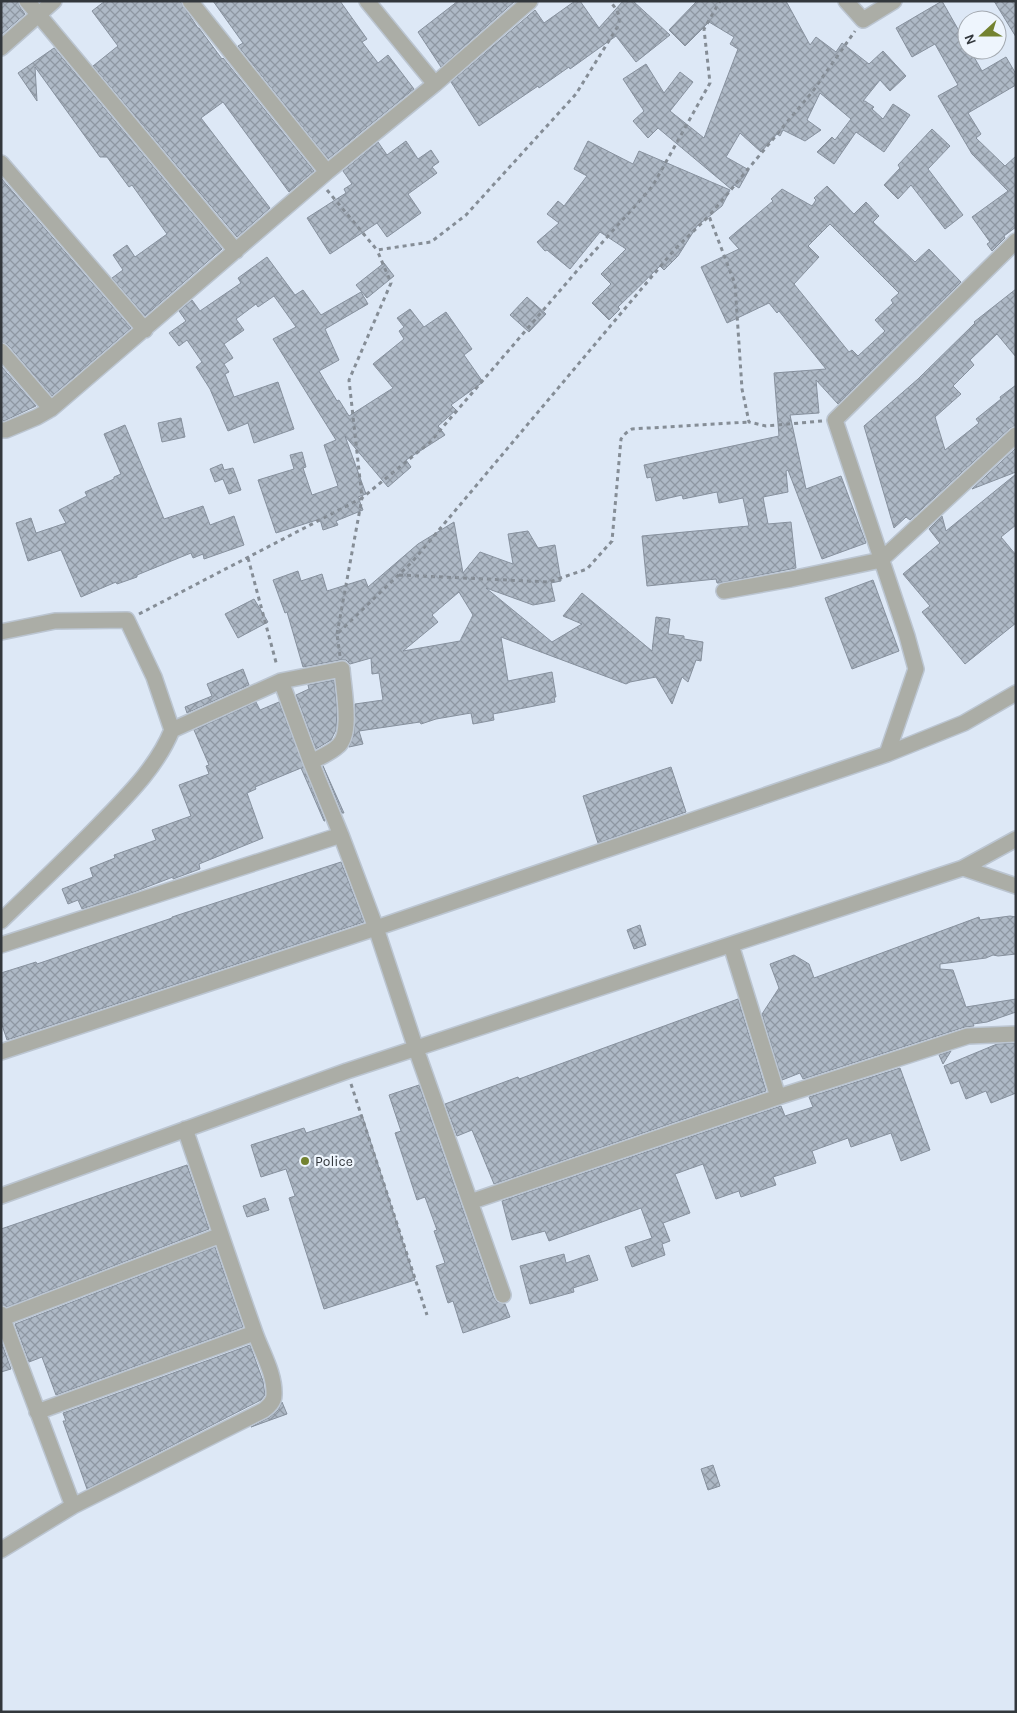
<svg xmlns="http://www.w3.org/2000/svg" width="1017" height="1713" font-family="Karla,sans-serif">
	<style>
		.building { fill: url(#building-cross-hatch); stroke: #87919e; fill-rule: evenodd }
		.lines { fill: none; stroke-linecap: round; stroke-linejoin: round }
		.street-casing { stroke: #bbc5d1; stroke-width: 18 }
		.path { stroke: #858d96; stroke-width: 3; stroke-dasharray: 4 4; stroke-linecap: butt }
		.street { stroke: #abada6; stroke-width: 15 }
		.poi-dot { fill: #738230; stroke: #eef5fd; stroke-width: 2 }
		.labels { text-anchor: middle; stroke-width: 4.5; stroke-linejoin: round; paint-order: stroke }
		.poi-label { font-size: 14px; fill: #32373c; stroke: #eef5fd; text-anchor: start }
	</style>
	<defs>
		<pattern id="building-cross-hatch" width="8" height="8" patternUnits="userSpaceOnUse" patternTransform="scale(1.25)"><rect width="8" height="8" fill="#aeb9c6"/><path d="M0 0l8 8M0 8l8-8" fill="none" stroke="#8e97a2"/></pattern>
	</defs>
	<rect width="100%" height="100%" fill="#dde8f6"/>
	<path class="building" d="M1,1h17l2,6 5,7 -24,21z
		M105,1h75l18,27h1l23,31 1,-1 91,113 -25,21 -66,-90 -22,16 69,90 -33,29 -144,-171 25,-20 -26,-35z
		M213,1h127l27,38 -5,3 16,21 10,-8 26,34 -86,70 -90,-113 5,-3z
		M458,1h57l-74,66 -23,-35z
		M575,1h5l19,27 24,-27h10l37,34 -34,27 -20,-26 -46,33 -1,-2 -30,21 -1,-2 -59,40 -28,-44 84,-72 9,13z
		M697,1h89l24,44 6,-8 20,15 6,-9 27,21 14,-13 23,25 -16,15 -10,-11 -17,21h2l9,6 -2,2 11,10 10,-15 17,11 -26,37 -28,-20 -22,32 -17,-12 15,-15 3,3 16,-21 -31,-26 -13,27 14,10 -16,11 -22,-11 -3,6 -3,-2 -16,18 -21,-19 -14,24 23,13 -10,18 -5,-3 -3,4 -73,-61 -10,10 -15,-17 11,-10 -21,-32 23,-15 18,29 16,-21 13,10 -23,29 34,27 34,-89 -8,-5 4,-7 -25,-15 -24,24 -16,-16z
		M942,1l25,44v5h3l12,21 24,-14 10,17v11l-48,28 13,21 -5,4 29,28 11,-10v71l-12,9 1,2 -13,13 -5,-7 3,-2 -18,-25 36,-26 -36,-37 -34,-58 20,-11 -23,-41 -23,13 -16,-29z
		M994,1h22v36z
		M54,48l168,201 -77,67 -33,-38 11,-8 -10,-15 14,-10 8,12 32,-23 -35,-49 -3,2 -22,-30h-7l-65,-90 2,34 -19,-28z
		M932,129l18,17 -22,23 35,46 -18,14 -34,-44 -13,14 -14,-14 16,-17 -2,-3z
		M406,141l12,18 13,-9 8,12 -7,5 5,6 -29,21 13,19 -34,24 -10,-14 -47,31 -23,-36 39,-25 -2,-4 8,-5 -9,-13 35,-29 9,13z
		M588,141l45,23 6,-13 91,39 -8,16 -25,20 -19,30 -14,14 -4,-4 -42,41 2,2 -11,11 -17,-17 19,-19 -10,-10 25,-25 -26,-17 -30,37 -23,-19 -2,1 -8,-9 22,-19 -12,-9 11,-13 6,5 23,-30 -13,-7z
		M1,178l130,150 -79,68 -44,-51 -7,-3z
		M827,186l27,28 12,-12 13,14 -6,6 42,40 14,-13 32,33 -123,122 -22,-24 3,33 -29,2 16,74 35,-13 25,67 -44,16 -34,-89 -2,1 2,21 -25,5 5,27 23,-2 5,46 -76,15h-3l-1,-4 -69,7 -5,-50 107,-10 -6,-28 -24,5 -2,-11 -34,7 -1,-4 -26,6 -5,-24 -4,1 -3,-13 135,-29 -5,-63 52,-4 -47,-58 -2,2 -8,-10 -42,20 -26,-56 38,-18 -10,-11 44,-37 -2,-2 11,-10 30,17 4,-6 -2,-2zM830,224l69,69 -8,7 2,3 -18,17 10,11 -27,25 -6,-6 -3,2 -55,-68 25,-27 -11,-11z
		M267,257l28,38 8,-5 18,25 40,-23 7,12 -43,25 14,31 -20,11 18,30 2,-1 10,16 44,-28 -20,-24 31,-25 -5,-8 5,-4 -7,-9 13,-9 14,18 22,-15 26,37 -8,6 19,27 -32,23 5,5 -18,16 7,9 -39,25 5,7 -23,20 -43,-51 21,58 -8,3 5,13 -27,11 2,4 -15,5 -3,-11 -44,14 -18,-53 36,-11 -4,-14 12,-3 4,15 -3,1 9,27 26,-9 -14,-41 12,-5 -63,-101 23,-12 -22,-31 -16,11 -2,-3 -20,15 8,11 -20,14 9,14 -9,6 5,8 -4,2 9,23 44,-15 16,47 -40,14 -6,-20 -20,8 -18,-42 -14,-22 6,-5 -15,-22 -8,6 -10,-13 17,-12 -7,-10 13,-11 8,11 41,-28 -3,-5z
		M384,263l10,13 -27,22 -11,-13z
		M1016,289v68l-19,-23 -27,26 4,5 -21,21 8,8 -26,23 10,33 34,-27 -3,-4 25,-20 -1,-2 16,-12v41l-6,2 -100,92 -4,-3 -12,11 -30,-102 54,-47 57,-56 -1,-1z
		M527,297l19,17 -17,18 -19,-17z
		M1,366l35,40 -32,15 -3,-2z
		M181,418l4,19 -23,5 -4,-19z
		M125,425l39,94 39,-13 7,19 24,-9 10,29 -40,14 -1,-5 -10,4 -2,-5 -54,22v2l-20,7 -1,-2 -35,15 -20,-47 -33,11 -12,-38 15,-5 5,15 30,-10 -7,-13 28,-14 -2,-4 29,-13v-2l7,-3 -17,-40z
		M1016,448v24l-44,17z
		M222,464l2,6 9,-2 8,22 -12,4 -6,-15 -8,3 -5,-13z
		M1016,474v51l-15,12 15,18v68l-51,41 -43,-52 8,-6 -27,-32 37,-31 -11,-14 13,-13 4,15z
		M454,522l9,51 17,-21 33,12 -5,-30 20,-3 10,17 17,-3 6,36 -10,2 4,18 -22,4 -47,-17 66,54 30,-18 -19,-8 19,-23 70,58 4,-34 14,2 -2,15 16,2v3l19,3 -2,19 -5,-1 -8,22 -6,-5 -10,27 -16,-27 -26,5 -4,2 -125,-47 7,44 44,-9 4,25h-2l1,5 -62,12 1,6 -21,4 -2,-11 -35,6 -15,5 -1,-2 -61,9 4,13 -14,3 5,-14 1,-29 28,-4 -4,-27 -7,1 -1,-16 -21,6 -4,-4h-6l-37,7 -16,-55 -2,1 -12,-33 25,-9 3,10 21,-7 5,17 38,-12 3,8 50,-43zM459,592l14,23 -13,26 -57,10 35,-29 -6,-7z
		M873,580l26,71 -47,18 -27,-71z
		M254,599l14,23 -30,16 -13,-24z
		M243,669l6,16 -62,28 -2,-6 27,-11 -5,-12z
		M334,680l3,30 -1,20 -5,10 -15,9 -20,-54 13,-6 -1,-4z
		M256,702l4,8 19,-8 46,119h-1l-23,-53 -46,19 1,2 -9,4 16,45 -64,26 1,5 -27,10v-2l-39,15 -52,17 -4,-9 -10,4 -6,-15 31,-12 -3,-9 25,-10 -1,-3 42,-15 -4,-10 39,-14 -12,-31 30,-11 -3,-8 3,-1 -15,-35z
		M323,766l21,47h-2z
		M671,767l15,45 -88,31 -15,-47z
		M341,862l23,60 -357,118 -6,-18v-49l35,-11 1,2 135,-46v-1z
		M1010,916l6,1v37l-18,2 -5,-1 -7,3 -46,6v5l13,1 13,37 50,-8v13l-29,10 -14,2 1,2 -9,1 -162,52 -3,-6 -18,7 -20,-66 17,-26 -9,-24 24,-9 15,9 5,14 165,-61 1,3z
		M640,925l6,20 -12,4 -7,-19z
		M738,999l28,92 -272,93 -22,-54 -15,6 -12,-32 73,-27 1,2z
		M1016,1043v50l-25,10 -5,-12 -20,8 -7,-18 -8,3 -7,-18 53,-22z
		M951,1051l-8,13 -4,-9z
		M900,1068l30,82 -29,11 -10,-28 -40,14 -3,-9 -36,13 4,12 -43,14 3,8 -35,12 -2,-6 -23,8 -13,-35 -28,10 15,39 -27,10 7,18 -8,3 3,11 -33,12 -7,-20 27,-9 -11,-30 -92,33 -4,-10 -33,9 -10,-39 279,-95 4,10 28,-9 -4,-10z
		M419,1085l75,213 3,4 8,2 5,13 -47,16 -10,-32 -5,2 -12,-37 9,-3 -11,-32 3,-1 -12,-33 -8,3 -22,-67 6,-2 -12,-36z
		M362,1115l53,165 -91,29 -35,-111 6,-2 -9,-27 -25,8 -10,-32 53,-17 2,5z
		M187,1165l22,64 -202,78 -6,-2v-76z
		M265,1198l4,12 -22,7 -4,-11z
		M215,1247l28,80 -187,68 -14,-38 -13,5 -14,-38z
		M564,1254l2,9 23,-8 9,25 -25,8 1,4 -44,12 -10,-38z
		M1,1341l10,28 -10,3z
		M250,1345l13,36 2,14 -4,5 -174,89 -24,-68h3l-3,-8z
		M282,1402l5,12 -36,13 19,-10 8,-7z
		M713,1465l7,21 -12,4 -7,-21z"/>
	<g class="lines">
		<defs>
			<path id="street" d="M27,1l209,250
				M190,1l137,171
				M367,1l68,83
				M846,1l17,19 31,-19
				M1,48l53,-47
				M1,163l144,167
				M1,351l50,58
				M1,430h5l31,-13 14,-8 276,-237 108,-88 95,-83
				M724,591l67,-12 90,-19 135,-125
				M1,632l54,-11 72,-1 27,57 18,53c-15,37 -45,66 -72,94 -32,33 -66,65 -99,97
				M281,681l30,81
				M172,730l109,-49 61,-12c1,18 11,65 -4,77 -7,7 -18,11 -27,16l30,73
				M887,754l29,-85 -9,-33 -72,-216 181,-179
				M963,868l53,18
				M1,945l340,-110 35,93 40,121 87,246
				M731,945l47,152
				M1,1052l375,-124 511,-174 77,-31 52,-30
				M1,1196l346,-125 616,-203 53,-29
				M470,1202l308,-105 190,-61 48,-2
				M1,1314l72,192
				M3,1318l218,-83
				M37,1412l217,-79
				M1,1550l72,-44 191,-96c5,-4 10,-8 10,-15 1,-22 -13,-44 -20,-65 -24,-67 -46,-134 -69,-201"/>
		</defs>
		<use href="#street" class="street-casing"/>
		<path class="path" d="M327,190l50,60 54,-8 35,-27 110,-121 42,-68c4,-11 -2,-17 -8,-25
			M822,421l-56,5 -17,-4 -7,-33 -7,-105 -26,-68 104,-125 42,-60
			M248,558l29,108
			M399,575l150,7 38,-13 25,-28 9,-102 5,-6 6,-4 117,-7
			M139,614l223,-116 -13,-118 42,-97 -14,-33
			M337,634l25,-136 68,-56 152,-177 70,-78 58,-104 -6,-54 16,-28
			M340,656l-3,-22 75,-72 263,-313 34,-33
			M351,1084l76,231"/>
		<use href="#street" class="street"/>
	</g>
	<circle class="poi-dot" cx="305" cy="1161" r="5"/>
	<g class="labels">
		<g class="poi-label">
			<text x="315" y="1166">Police</text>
		</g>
	</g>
	<rect width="1017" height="1713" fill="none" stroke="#32373c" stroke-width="5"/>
	<g transform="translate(982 35) rotate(249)"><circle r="24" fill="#eef5fd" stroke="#a3a9b0"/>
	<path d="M0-4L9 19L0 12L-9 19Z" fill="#738230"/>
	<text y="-8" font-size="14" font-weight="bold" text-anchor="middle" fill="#32373c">N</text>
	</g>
</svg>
